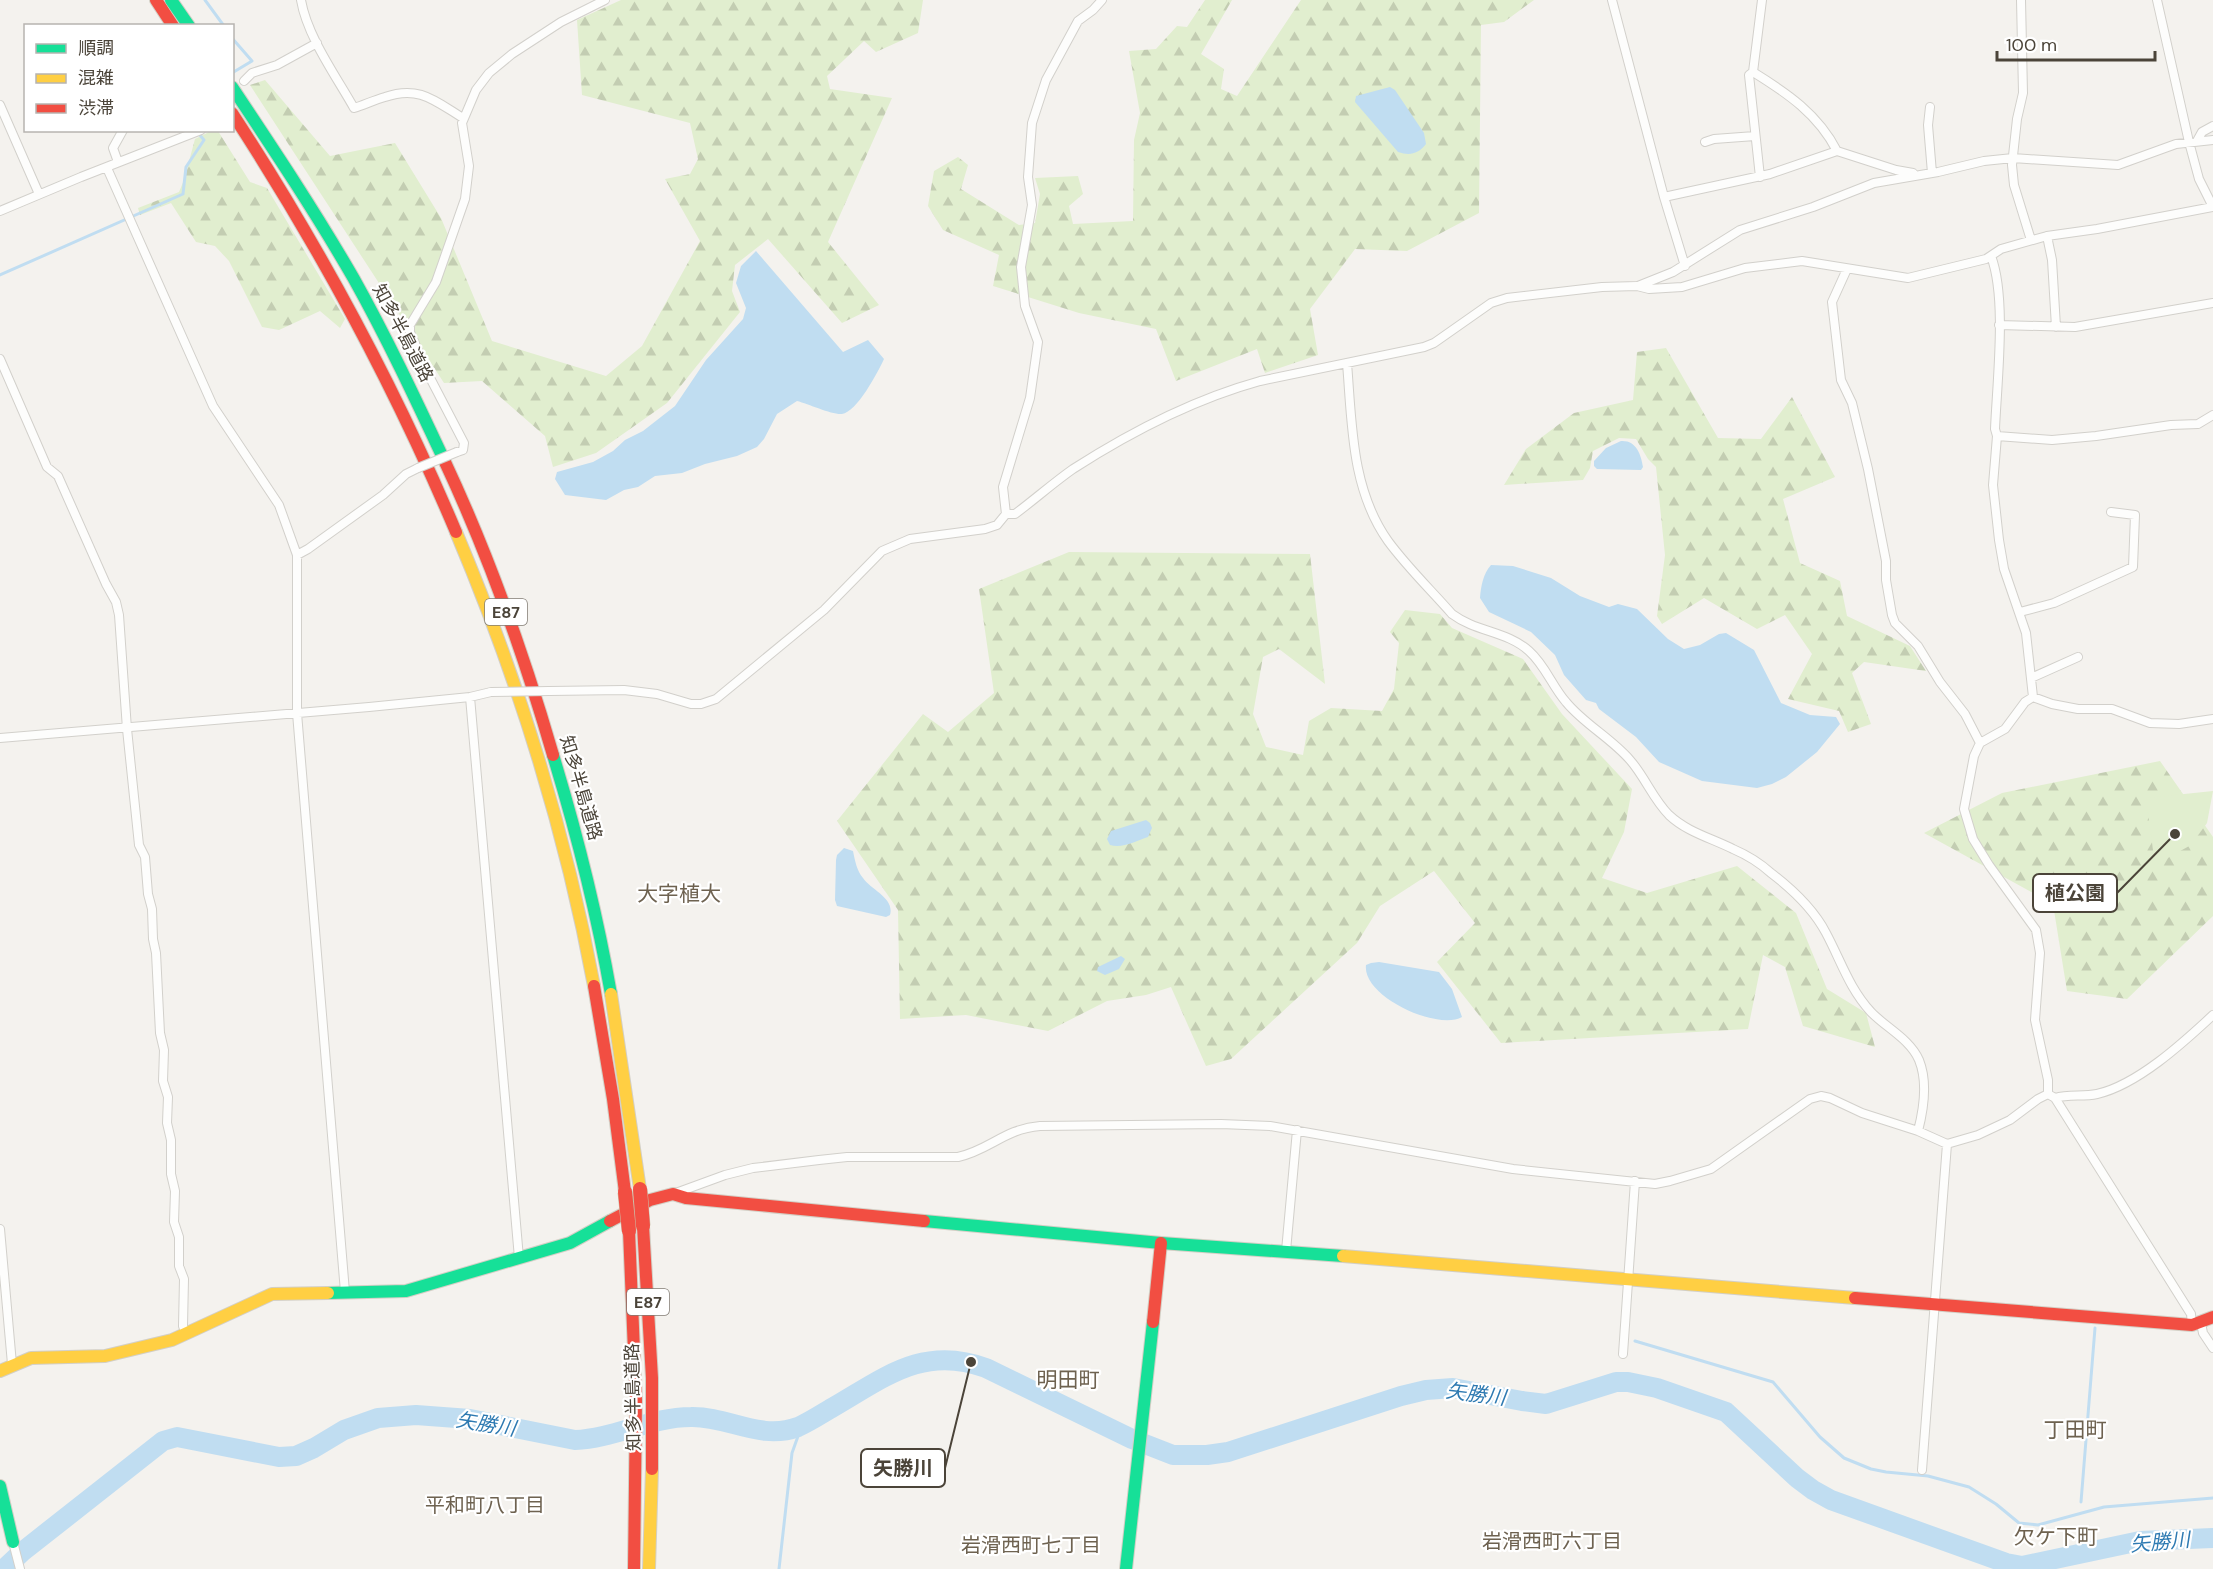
<svg xmlns="http://www.w3.org/2000/svg" width="2213" height="1569" font-family="'DM Sans','Noto Sans JP',sans-serif">
	<style>
		.forest { fill: url(#forest-firs) }
		.green { fill: #e1eecf }
		.water { fill: #c0ddf1 }
		.lines { fill: none; stroke-linecap: round; stroke-linejoin: round }
		.stream { stroke: #c0ddf1; stroke-width: 3 }
		.river { stroke: #c0ddf1; stroke-width: 20 }
		.street-casing { stroke: #d2d0cb; stroke-width: 10 }
		.fast-casing { stroke: #d3cfc5; stroke-width: 14 }
		.slow-casing { stroke: #d3cfc5; stroke-width: 14 }
		.jam-casing { stroke: #d3cfc5; stroke-width: 14 }
		.street { stroke: #fdfdfc; stroke-width: 8 }
		.fast { stroke: #16e098; stroke-width: 12 }
		.slow { stroke: #ffcf43; stroke-width: 12 }
		.jam { stroke: #f24e42; stroke-width: 12 }
		.street-bridge-casing { stroke: #d2d0cb; stroke-width: 10; stroke-linecap: butt }
		.jam-bridge-casing { stroke: #ccbfa9; stroke-width: 15; stroke-linecap: butt }
		.street-bridge { stroke: #fdfdfc; stroke-width: 8 }
		.jam-bridge { stroke: #f24e42; stroke-width: 14 }
		.labels { text-anchor: middle; stroke-width: 4.5; stroke-linejoin: round; paint-order: stroke }
		.shield { fill: #fff; stroke: #817c74; stroke-width: 1.5 }
		.shield-label { font-size: 16px; font-weight: bold; fill: #4b4439 }
		.street-label { font-size: 18px; fill: #4b4439; stroke: #fff }
		.water-label { font-size: 20px; font-style: italic; fill: #2e7ab2; stroke: #fff }
		.neighbourhood-label { font-size: 20px; fill: #6e6250; stroke: #fff }
		.quarter-label { font-size: 21px; fill: #6e6250; stroke: #fff }
		.leader { fill: none; stroke: #4b4439; stroke-width: 2 }
		.callout-dot { fill: #4b4439; stroke: #fff; stroke-width: 2 }
		.callout { fill: #fff; stroke: #4b4439; stroke-width: 2 }
		.callout-label { font-size: 20px; text-anchor: middle; font-weight: bold; fill: #4b4439 }
	</style>
	<defs>
		<pattern id="forest-firs" width="22" height="20" patternUnits="userSpaceOnUse" patternTransform="scale(1.5)"><rect width="22" height="20" fill="#e1eecf"/><path d="M5 1l3.5 6h-7zM16 11l3.5 6h-7z" fill="#c3cdb2"/></pattern>
	</defs>
	<rect width="100%" height="100%" fill="#f4f2ee"/>
	<path class="forest" d="M621,0h302l-5,33 -42,19 -12,-11 -37,35 3,13 62,9 -64,144 51,63 -37,18 -74,-84 -33,26 -3,26 8,21 -73,91 -71,50 -43,14 -8,-31 -63,-55 -38,2 -194,-298 15,-5 65,76 65,-13 46,75 51,123 114,35 36,-30 58,-105 -35,-62 25,-5 8,-15 -8,-36 -108,-28 -5,-75z
		M1205,0h27l-31,54 23,15 -3,20 16,7 64,-96h233l-30,22 -23,3 -2,188 -72,38 -52,-2 -45,60 8,46 -53,18 -8,-24 -81,32 -20,-52 -77,-16 -86,-27 6,-31 -56,-25 -15,-24 6,-35 24,-14 10,8 -7,24 58,36 16,-2 5,-29 -5,-16 43,-2 5,18 -14,12 4,18 60,-3 1,-81 6,-27 -11,-62 27,-2 21,-23 10,1z
		M213,130l5,1 32,51 17,6 78,131 -5,9 -20,-17 -41,19 -17,-3 -33,-66 -14,-15 -19,-4 -25,-39 -31,12 -2,-7 41,-16 5,-12 11,-41z
		M1666,348l52,90 43,1 31,-42 43,80 -52,22 17,64 40,18 7,35 63,30 16,25 -62,-9 -12,11 19,51 -23,8 -9,-21 -51,-12 24,-45 -27,-39 -28,14 -53,-31 -42,26 -5,-8 8,-61 -9,-88 -8,-8 -12,-20 -17,-1 -26,13 -3,17 -7,12 -79,5 22,-36 48,-36 59,-13 4,-48z
		M1069,552l241,2 15,130 -46,-35 -16,8 -10,57 13,33 37,8 6,-34 22,-13 51,3 12,-22 5,-46 -9,-11 15,-22 35,4 12,14 71,31 39,55 70,75 -8,43 -22,46 45,15 90,-27 59,47 31,76 39,24 9,34 -72,-21 -18,-59 -22,-12 -15,74 -247,14 -64,-81 38,-39 -41,-52 -54,35 -23,37 -126,116 -25,7 -35,-79 -25,8 -39,6 -59,30 -82,-16 -66,4 -2,-109 -61,-89 86,-107 25,18 46,-39 -15,-104z
		M2160,761l53,76v79l-86,83 -60,-8 -14,-87 -129,-71 78,-40z"/>
	<path class="green" d="M2213,791l-6,32 -16,22 -36,20 -9,-67z"/>
	<path class="water" d="M1390,87l5,3 29,43 2,11c-8,10 -16,12 -28,8l-43,-50 1,-6z
		M756,251l87,101 25,-12 16,19c-6,13 -27,53 -42,55 -10,1 -33,-10 -45,-13l-20,13 -13,25 -7,8 -20,9 -32,8 -23,9 -27,3 -17,11 -14,3 -18,10 -41,-5 -10,-16 2,-7 36,-10 20,-11 12,-11 18,-9 32,-25 31,-46 37,-41 3,-11 -10,-25 5,-17z
		M1621,441c15,-1 20,13 22,26l-2,3 -44,-1 -3,-3v-5l12,-13z
		M1491,565l22,1 38,12 29,18 29,11 9,-3 19,5 31,30 16,10 16,-4 19,-11 7,-1 28,17 27,53 29,12 26,2 4,7 -23,28 -31,25 -14,7 -15,4 -55,-7 -43,-19 -23,-25 -37,-28 -3,-6 -10,-3 -22,-25 -9,-20 -24,-23 -42,-20 -9,-14c1,-12 3,-24 11,-33z
		M1146,820l4,3 2,5 -4,9c-12,4 -26,12 -38,8l-3,-6 4,-8z
		M844,848l9,3c2,10 4,20 10,27 8,12 32,20 27,37l-4,2 -49,-11 -2,-6 1,-40 1,-5z
		M1121,956l4,3 -6,10 -14,6 -8,-4 1,-4z
		M1379,962l60,10 13,17 10,28c-25,14 -100,-21 -96,-52l5,-2z"/>
	<g class="lines">
		<path class="stream" d="M205,0l19,26
			M232,38l20,23 -20,12
			M0,275l183,-81 3,-27 18,-27 -5,-6
			M1635,1341l138,41 47,55 24,21 27,11 15,3 42,4 41,11 27,17 23,19 19,2 66,-18 109,-9
			M2081,1502l14,-174
			M779,1569l13,-116 10,-28"/>
		<path class="river" d="M4,1569l18,-17 141,-111 14,-4 102,20 17,-1 18,-8 30,-18 34,-12 38,-3 54,4 105,21c40,-2 76,-23 116,-23 37,-1 69,24 107,10 11,-5 22,-12 32,-18 53,-30 92,-65 156,-41l146,71 41,16h34l21,-3 173,-56 25,-6 27,-2 69,13 24,3 70,-22h12l29,6 69,24 71,66 16,12 18,10 175,63 16,3 118,-25 73,-3"/>
		<defs>
			<path id="street" d="M301,0c6,36 35,76 53,108 10,-3 20,-8 31,-11 34,-12 50,4 78,21
				M1102,0l-9,10 -15,11 -32,59 -14,43 -4,54 4,28 -11,62 4,39 13,36 -8,56 -27,89 3,27h9c19,-14 38,-31 58,-45 56,-36 122,-70 187,-88l164,-34 10,-4 57,-40 16,-5 95,-11 35,-1 12,3 33,-2 63,-19 57,-7 106,17 78,-19 15,-10 46,-13 50,-7 116,-22 -14,-28 -10,-37 -32,-142
				M1612,0l52,197 21,69
				M2021,0l2,93 -6,26 -5,46 2,20 17,55
				M1753,72c34,21 65,42 84,79
				M244,81l8,-8 25,-8 40,-22
				M0,105l39,89
				M1930,107l-2,18 4,48
				M2197,141l5,-9 11,-6
				M1705,142l9,-3 41,-3
				M118,162l-5,-14 10,-18
				M107,168l106,238 66,99 18,50v158l48,579
				M1760,177l-11,-102 4,-3 9,-72
				M1664,197l106,-23 67,-23 59,19 17,3
				M0,211l81,-34 120,-47
				M2047,236l5,24 4,67
				M1991,256c16,42 6,125 4,173l2,7 -4,49 6,55 5,29 22,64 7,64
				M1847,269l-15,33 9,78 11,23 16,66 18,92v19l6,35 3,8 23,23 22,36 25,32 15,29
				M1638,286l35,-14 67,-42 73,-23 61,-24 64,-11 46,-11 29,-3 105,7 58,-21 37,-4
				M1999,325l76,2 138,-24
				M0,359l47,108 11,9 48,108 10,18 3,13 8,114 12,116 6,12 3,37 4,15 1,30 3,14 4,80 4,17 -1,31 5,16 -1,26 4,17v34l4,17 -1,31 5,15v29l5,13 -1,47 3,8
				M1347,363c5,60 4,126 41,178 19,26 43,49 64,73 24,18 55,17 77,37 16,14 23,35 37,51 18,22 45,36 64,58 15,17 23,39 39,55 18,17 42,23 64,34 14,6 27,14 38,24 21,16 43,37 55,60 15,28 23,55 45,79 14,15 39,27 48,48 9,22 5,48 -1,71
				M1997,436l55,4 44,-4 75,-11 27,-1 15,-9
				M457,452l6,-2 1,-7 -37,-71 -17,-40v-7l26,-43 29,-83 4,-33 -7,-43 14,-33 13,-17 23,-19 49,-32 44,-22
				M297,555l11,-6 75,-54 23,-21 12,-6
				M2020,612l34,-9 79,-36 2,-52 -24,-3
				M2031,678l47,-21
				M549,691l75,-1 33,4 34,10h10l15,-5 108,-89 58,-59 28,-12 75,-10 12,-4 9,-11
				M470,697l49,561
				M2033,697l-8,5 -20,27 -25,14 -6,13 -10,53 9,30 16,26 47,65 4,23 -5,67 13,60v14
				M2033,697l19,7 26,5h34l38,14 29,1 34,-5
				M0,738l369,-31 101,-10 21,-5
				M2055,1098c14,-4 28,-1 42,-4 40,-9 86,-51 116,-79
				M673,1194l52,-19 28,-7 66,-8 28,-3h111c32,-7 46,-28 82,-31l181,-2 49,2 243,43 142,15 15,-3 41,-12 99,-70 11,-3 9,2 32,15 56,18 29,13 31,-9 32,-15 28,-21 10,-5 7,4 136,216 1,11
				M0,1229l12,135
				M1286,1251l11,-121
				M2201,1323l2,10 10,15
				M1623,1354l12,-173
				M1922,1470l25,-326
				M13,1542l7,27"/>
			<path id="fast" d="M171,0l18,26
				M232,87c42,63 84,126 122,192 33,59 62,121 91,183
				M553,755c24,79 44,159 58,239
				M924,1221l237,22 182,13
				M328,1293l78,-2 164,-48 40,-22
				M0,1486l13,56
				M1126,1569l27,-247"/>
			<path id="slow" d="M456,532c62,147 109,297 138,454
				M611,994l29,195
				M1343,1256l512,42
				M0,1371l31,-13 74,-2 67,-16 100,-46 56,-1
				M649,1569l3,-100"/>
			<path id="jam" d="M156,0l17,26
				M232,113c87,133 162,272 224,419
				M445,462c44,94 79,193 108,293
				M594,986l19,113 12,93
				M610,1221l40,-21 23,-6 13,4 238,23
				M643,1226l9,152v91
				M629,1231l7,169 -2,169
				M1855,1298l337,27 21,-8
				M1153,1322l8,-79"/>
		</defs>
		<use href="#street" class="street-casing"/>
		<use href="#fast" class="fast-casing"/>
		<use href="#slow" class="slow-casing"/>
		<use href="#jam" class="jam-casing"/>
		<use href="#street" class="street"/>
		<use href="#fast" class="fast"/>
		<use href="#slow" class="slow"/>
		<use href="#jam" class="jam"/>
		<defs>
			<path id="street-bridge" d="M418,468l39,-16
				M491,692l58,-1"/>
			<path id="jam-bridge" d="M640,1189l3,37
				M625,1192l4,39"/>
		</defs>
		<use href="#street-bridge" class="street-bridge-casing"/>
		<use href="#jam-bridge" class="jam-bridge-casing"/>
		<use href="#street-bridge" class="street-bridge"/>
		<use href="#jam-bridge" class="jam-bridge"/>
	</g>
	<g class="labels">
		<g class="shield">
			<rect x="485" y="599" width="42" height="26" rx="4.5"/>
			<rect x="627" y="1289" width="42" height="26" rx="4.5"/>
		</g>
		<g class="shield-label">
			<text x="506" y="618">E87</text>
			<text x="648" y="1308">E87</text>
		</g>
		<g class="street-label">
			<text transform="translate(403 333) rotate(62)" y="6">知多半島道路</text>
			<text transform="translate(581 788) rotate(74)" y="6">知多半島道路</text>
			<text transform="translate(633 1397) rotate(-91)" y="6">知多半島道路</text>
		</g>
		<g class="water-label">
			<text transform="translate(1476 1394) rotate(7)" y="7">矢勝川</text>
			<text transform="translate(486 1424) rotate(9)" y="7">矢勝川</text>
			<text transform="translate(2160 1542) rotate(-5)" y="7">矢勝川</text>
		</g>
		<g class="neighbourhood-label">
			<text x="485" y="1512">平和町八丁目</text>
			<text x="1552" y="1548">岩滑西町六丁目</text>
			<text x="1031" y="1552">岩滑西町七丁目</text>
		</g>
		<g class="quarter-label">
			<text x="679" y="901">大字植大</text>
			<text x="1068" y="1387">明田町</text>
			<text x="2075" y="1437">丁田町</text>
			<text x="2056" y="1544">欠ケ下町</text>
		</g>
	</g>
	<path class="leader" d="M2175 834L2117 893M971 1362L945 1468"/>
	<g class="callout-dot">
		<circle cx="2175" cy="834" r="6"/>
		<circle cx="971" cy="1362" r="6"/>
	</g>
	<g class="callout">
		<rect x="2033" y="874" width="84" height="38" rx="6"/>
		<rect x="861" y="1449" width="84" height="38" rx="6"/>
	</g>
	<g class="callout-label">
		<text x="2075" y="900">植公園</text>
		<text x="903" y="1475">矢勝川</text>
	</g>
	<rect x="24" y="24" width="210" height="108" fill="#ffffff" stroke="#b7b4b0" stroke-width="1.5"/>
	<rect x="36" y="44" width="30" height="9" fill="#16e098" stroke="#b7b4b0" stroke-width="1.5"/>
	<text x="78" y="54" font-size="18" fill="#4b4439">順調</text>
	<rect x="36" y="74" width="30" height="9" fill="#ffcf43" stroke="#b7b4b0" stroke-width="1.5"/>
	<text x="78" y="84" font-size="18" fill="#4b4439">混雑</text>
	<rect x="36" y="104" width="30" height="9" fill="#f24e42" stroke="#b7b4b0" stroke-width="1.5"/>
	<text x="78" y="114" font-size="18" fill="#4b4439">渋滞</text>
	<path d="M1997 51v9h158v-9" fill="none" stroke="#4b4439" stroke-width="3"/>
	<text x="2006" y="51" font-size="18" fill="#4b4439" stroke="#ffffff" stroke-width="4.5" paint-order="stroke">100 m</text>
</svg>
